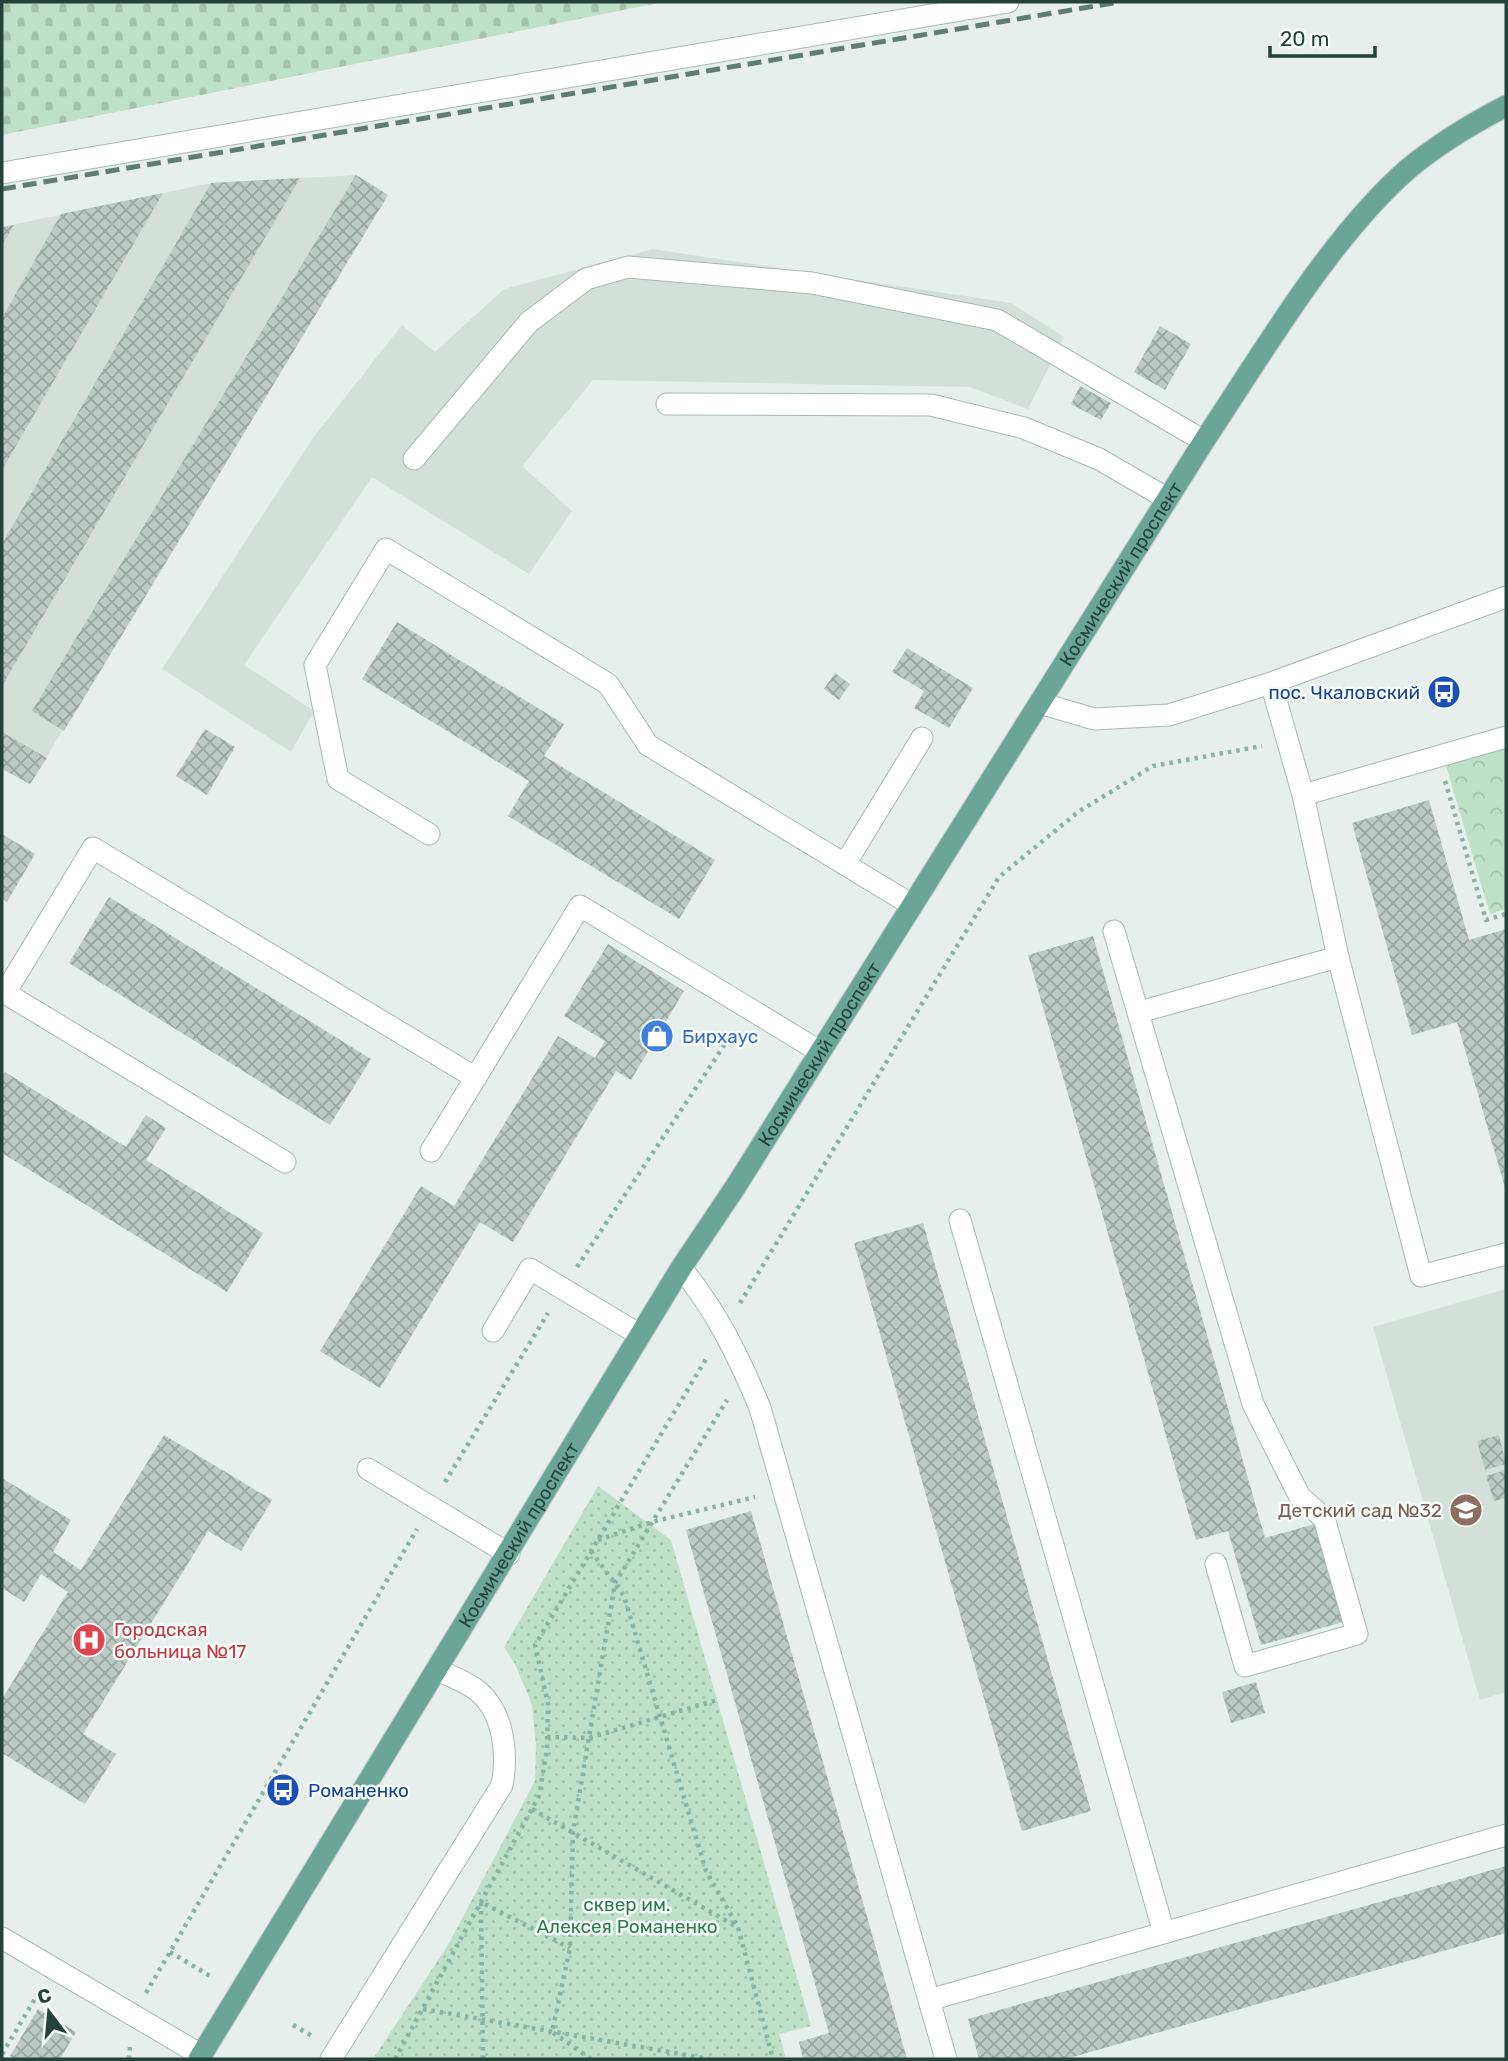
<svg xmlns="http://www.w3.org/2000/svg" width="1508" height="2061" font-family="Rubik,sans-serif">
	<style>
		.built { fill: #d4dfda }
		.forest { fill: url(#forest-crowns) }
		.cemetery { fill: url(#cemetery-stones) }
		.park { fill: url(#park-dots) }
		.building { fill: url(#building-cross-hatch) }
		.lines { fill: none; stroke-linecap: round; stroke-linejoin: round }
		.minor-casing { stroke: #a8b8b2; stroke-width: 23 }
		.major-casing { stroke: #c2cac8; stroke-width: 23 }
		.path { stroke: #86b3a5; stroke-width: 4.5; stroke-dasharray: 3.5 5; stroke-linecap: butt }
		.minor { stroke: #fff; stroke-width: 21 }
		.major { stroke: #6aa596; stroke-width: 21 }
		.rail { stroke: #5f7d75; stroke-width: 5; stroke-dasharray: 14 7; stroke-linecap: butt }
		.labels { text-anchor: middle; stroke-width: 5; stroke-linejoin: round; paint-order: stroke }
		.street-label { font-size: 19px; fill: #24423a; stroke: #f7fbf9 }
		.transit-label { font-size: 19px; fill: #164399; stroke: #f7fbf9; text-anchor: end }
		.shop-label { font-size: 19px; fill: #366cbe; stroke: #f7fbf9; text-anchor: start }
		.education-label { font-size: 19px; fill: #785e54; stroke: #f7fbf9; text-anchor: end }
		.health-label { font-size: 19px; fill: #be3a42; stroke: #f7fbf9; text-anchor: start }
		.park-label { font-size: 19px; fill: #2d7a4b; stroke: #f7fbf9 }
	</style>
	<defs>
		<pattern id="forest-crowns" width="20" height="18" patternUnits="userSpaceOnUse" patternTransform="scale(1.75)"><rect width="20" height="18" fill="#bfe0c8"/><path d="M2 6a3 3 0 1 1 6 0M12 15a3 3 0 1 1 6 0" fill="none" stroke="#a4c1ad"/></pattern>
		<pattern id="cemetery-stones" width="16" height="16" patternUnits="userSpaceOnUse" patternTransform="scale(1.75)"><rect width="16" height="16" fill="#bfe0c8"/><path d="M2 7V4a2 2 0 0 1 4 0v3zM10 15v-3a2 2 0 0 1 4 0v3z" fill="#a4c1ad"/></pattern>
		<pattern id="park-dots" width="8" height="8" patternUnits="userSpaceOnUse" patternTransform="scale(1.75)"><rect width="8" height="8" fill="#bfe0c8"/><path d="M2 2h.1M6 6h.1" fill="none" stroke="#a4c1ad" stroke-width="1.8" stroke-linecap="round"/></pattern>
		<pattern id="building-cross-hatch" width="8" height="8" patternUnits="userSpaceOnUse" patternTransform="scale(1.75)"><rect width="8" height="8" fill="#bbcac4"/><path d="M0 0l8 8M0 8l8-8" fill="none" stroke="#98a6a0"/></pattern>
	</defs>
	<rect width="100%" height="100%" fill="#e6efeb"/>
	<path class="built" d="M356,175l32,20 -358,589 -28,-15v-542l209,-44z
		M653,249l358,54 53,34 -36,72 -58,-22 -377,-7 -71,86 50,45 -43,63 -157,-97 -128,188 70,46 -23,41 -129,-83 151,-231 89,-113 33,27 69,-63z
		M1506,1289v403l-26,8 -107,-373z"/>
	<path class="forest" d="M1506,740v169l-16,5 -46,-155z"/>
	<path class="cemetery" d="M2,2h661l-661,133z"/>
	<path class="park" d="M598,1486l73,54 140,486 -32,8 7,25h-413l75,-114 87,-164 1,-36 -4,-40 -17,-41 -11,-17z"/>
	<path class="building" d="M356,175l32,20 -324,536 -32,-20z
		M300,178l-298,508v-142l209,-361z
		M163,193l-161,277v-152l59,-104z
		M14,225l-12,20v-18z
		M1160,326l31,18 -26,46 -31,-18z
		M1080,386l31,17 -10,17 -30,-16z
		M397,622l167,102 -20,32 171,104 -36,59 -171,-103 21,-35 -167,-102z
		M907,648l66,40 -24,40 -35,-20 10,-17 -32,-19z
		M835,673l15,11 -11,16 -15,-11z
		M205,729l30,18 -28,48 -31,-19z
		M2,732l45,26 -17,26 -28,-15z
		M1429,800l40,140 37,-11v262l-49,-169 -45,13 -60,-212z
		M2,834l33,20 -28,48 -5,-4z
		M109,897l262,162 -41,66 -261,-162z
		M1093,936l172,602 50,-14 28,98 -82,23 -33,-114 -32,9 -168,-585z
		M608,944l76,47 -53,89 -15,-9 -103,171 -33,-20 -100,166 -60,-37 101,-165 33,20 104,-170 37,22 10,-17 -41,-25z
		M5,1072l121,75 20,-32 20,13 -20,32 117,73 -36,59 -225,-139v-75z
		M923,1223l168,588 -69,20 -168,-588z
		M164,1435l108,65 -31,51 -33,-20 -125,203 33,20 -31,50 -83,-51v-54l66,-107 -27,-18 -17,28 -22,-14v-110l69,42 -18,32 28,18z
		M1499,1435l7,29 -21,6 -8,-29z
		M1506,1470v28l-12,3 -8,-25z
		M751,1511l102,356 54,192h-104l-4,-17 30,-9 -143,-503z
		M1256,1682l9,31 -34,10 -9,-31z
		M1506,1866v67l-440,126h-87l-11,-40z
		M38,2009l38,23 -16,27h-45l-5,-3z"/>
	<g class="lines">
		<defs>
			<path id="minor" d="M2,173l1006,-171
				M667,404l264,1 93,23 75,31 69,40
				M414,459l115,-137 57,-43 42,-12 184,16 185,37 207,121
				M1271,683l32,112 35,162 83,319 85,-22
				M1040,703l54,16 75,-4 102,-32 235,-86
				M1303,795l203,-58
				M429,834l-91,-55 -23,-114 71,-116 222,135 40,61 264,160
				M845,864l77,-126
				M1114,931l139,473 47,93 24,21 33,116 -112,32 -29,-102
				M1139,1012l199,-55
				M431,1151l149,-245 239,145
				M285,1162l-280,-169 88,-145 383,230
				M960,1220l204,713
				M681,1268c35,42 58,89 79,140l169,592
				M493,1331l37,-62 110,66
				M368,1469l141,85
				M2,1938l199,117
				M331,2059l171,-274c6,-31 2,-72 -24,-94 -11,-9 -28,-15 -40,-21
				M946,2059l-17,-59 577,-165"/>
			<g id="major">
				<path id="s1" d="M199,2059l482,-791 55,-82 468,-745c58,-87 126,-204 204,-272 30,-25 63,-45 98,-63"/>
			</g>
		</defs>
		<use href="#minor" class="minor-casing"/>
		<use href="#major" class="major-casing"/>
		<path class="path" d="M1445,781l41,139 20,-6
			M577,1267l156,-235
			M740,1303l259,-426 79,-65 75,-46 109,-20
			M445,1482l103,-169
			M598,1540l54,-18 103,-25
			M591,1551l33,45 82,275 32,56 35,132
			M547,1737l42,1 128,-38
			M532,1809l205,118
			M170,1952l40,24
			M146,1993l271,-464
			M423,2009l286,50
			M293,2025l21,12
			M2,2054l37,-62
			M129,2059l1,-12
			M395,2059l144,-263 8,-46 1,-46 -13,-59 171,-286
			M483,2059l-2,-157 89,46
			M591,2059l-39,-27 18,-84 3,-116 42,-249 112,-183"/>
		<use href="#minor" class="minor"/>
		<use href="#major" class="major"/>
		<path class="rail" d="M2,189l1117,-187"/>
	</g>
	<defs>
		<symbol id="bus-disc" viewBox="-11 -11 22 22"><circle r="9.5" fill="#1a4fb4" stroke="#f7fbf9"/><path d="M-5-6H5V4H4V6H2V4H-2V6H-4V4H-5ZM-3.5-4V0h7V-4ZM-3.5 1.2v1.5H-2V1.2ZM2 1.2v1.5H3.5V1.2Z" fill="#fff"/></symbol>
		<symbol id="shop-disc" viewBox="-11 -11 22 22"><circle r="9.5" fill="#3f7fe0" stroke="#f7fbf9"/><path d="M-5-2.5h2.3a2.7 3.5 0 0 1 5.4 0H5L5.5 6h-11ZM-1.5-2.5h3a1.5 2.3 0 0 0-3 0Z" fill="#fff"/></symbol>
		<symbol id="school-disc" viewBox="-11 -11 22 22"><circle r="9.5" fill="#8d6e63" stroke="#f7fbf9"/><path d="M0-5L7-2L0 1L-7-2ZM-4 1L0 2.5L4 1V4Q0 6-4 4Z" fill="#fff"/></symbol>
		<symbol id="hospital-disc" viewBox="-11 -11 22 22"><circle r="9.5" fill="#e0444e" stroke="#f7fbf9"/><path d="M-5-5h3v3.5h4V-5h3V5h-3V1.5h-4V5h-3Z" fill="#fff"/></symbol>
	</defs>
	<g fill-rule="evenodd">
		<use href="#bus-disc" x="1425" y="673" width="38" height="38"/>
		<use href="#shop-disc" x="638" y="1017" width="38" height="38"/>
		<use href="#school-disc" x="1447" y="1491" width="38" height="38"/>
		<use href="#hospital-disc" x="70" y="1621" width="38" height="38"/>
		<use href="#bus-disc" x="264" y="1771" width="38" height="38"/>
	</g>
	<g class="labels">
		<g class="street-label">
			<text dy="7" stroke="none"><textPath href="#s1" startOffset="1748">Космический проспект</textPath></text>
			<text dy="7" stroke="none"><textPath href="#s1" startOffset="1181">Космический проспект</textPath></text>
			<text dy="7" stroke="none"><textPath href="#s1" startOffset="614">Космический проспект</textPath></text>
		</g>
		<g class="transit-label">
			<text x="1420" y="699">пос. Чкаловский</text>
			<text x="308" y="1797" text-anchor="start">Романенко</text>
		</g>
		<g class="shop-label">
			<text x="682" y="1043">Бирхаус</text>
		</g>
		<g class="education-label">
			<text x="1442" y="1517">Детский сад №32</text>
		</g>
		<g class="health-label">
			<text x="114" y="1636">Городская<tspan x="114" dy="22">больница №17</tspan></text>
		</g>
		<g class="park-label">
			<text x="627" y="1911">сквер им.<tspan x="627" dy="22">Алексея Романенко</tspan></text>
		</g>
	</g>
	<rect width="1508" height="2061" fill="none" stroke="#24423a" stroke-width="7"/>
	<g transform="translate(49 2012) rotate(344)" stroke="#f7fbf9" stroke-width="5" paint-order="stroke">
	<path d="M0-5L12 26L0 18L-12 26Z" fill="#24423a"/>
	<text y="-10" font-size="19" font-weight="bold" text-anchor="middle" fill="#24423a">С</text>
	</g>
	<path d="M1270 46v10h105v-10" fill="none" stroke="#24423a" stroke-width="3.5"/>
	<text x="1280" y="46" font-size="21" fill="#24423a" stroke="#f7fbf9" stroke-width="5" paint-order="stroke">20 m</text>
</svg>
